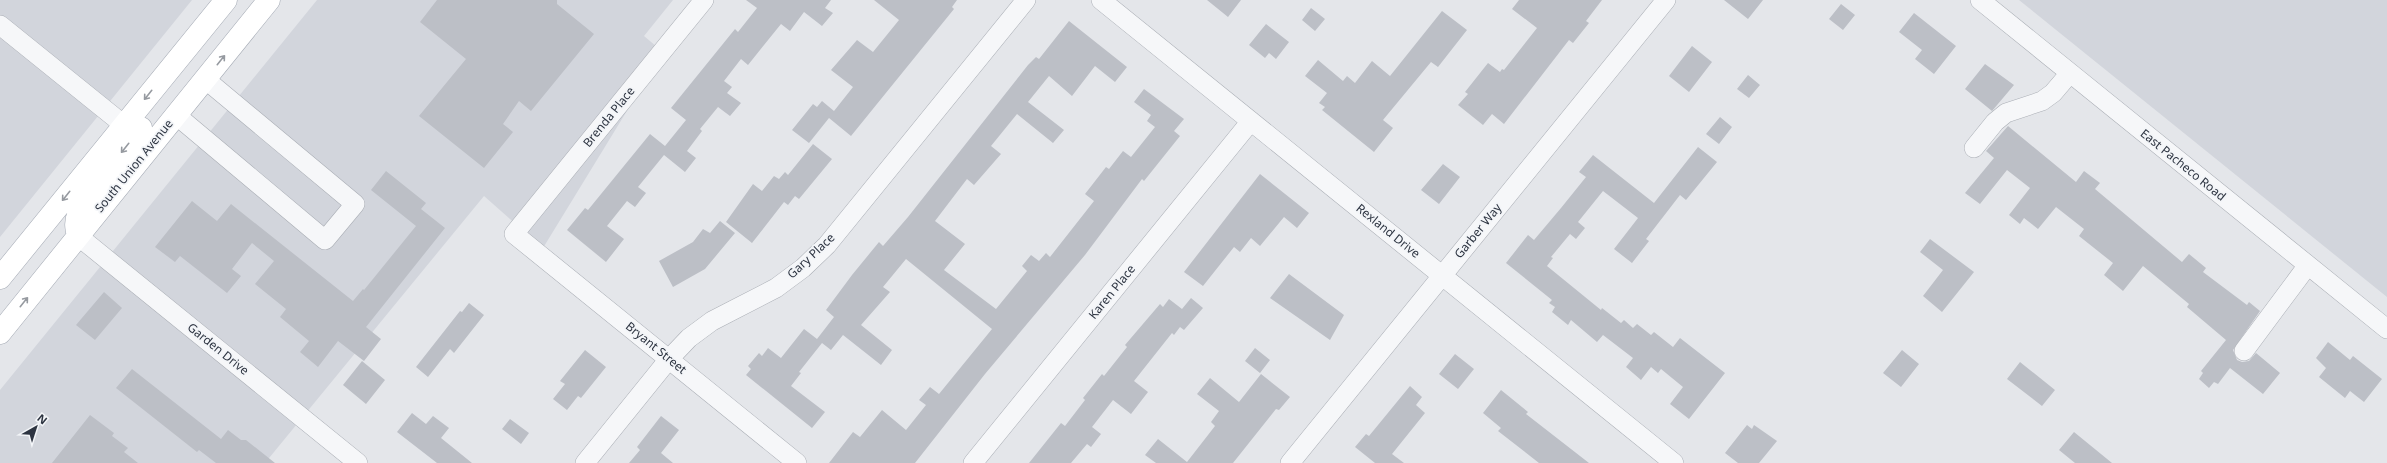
<svg xmlns="http://www.w3.org/2000/svg" width="2387" height="463" font-family="'Noto Sans',sans-serif">
	<style>
		.built { fill: #d2d5dc }
		.building { fill: #bcbfc6 }
		.lines { fill: none; stroke-linecap: round; stroke-linejoin: round }
		.minor-casing { stroke: #a9adb4; stroke-width: 20 }
		.major-casing { stroke: #a4aab4; stroke-width: 23 }
		.minor { stroke: #f6f7f9; stroke-width: 19 }
		.major { stroke: #fff; stroke-width: 22 }
		.oneway { stroke: #969aa0 }
		.labels { text-anchor: middle; stroke-width: 3.5; stroke-linejoin: round; paint-order: stroke }
		.street-label { font-size: 12px; fill: #2d3441; stroke: #f3f5f8 }
	</style>
	<rect width="100%" height="100%" fill="#e4e6ea"/>
	<path class="built" d="M0,0h192l-192,237z
		M317,0h356l-29,36 19,16 -120,196 -59,-52 -219,267h-265v-73z
		M2019,0h368v297z"/>
	<path class="building" d="M437,0h120v4l37,30 -63,77 -12,-10 -16,23 10,8 -29,36 -65,-52 47,-57 -46,-37z
		M746,0h85l-6,8 8,5 -11,13 -18,-14 -14,19 -9,-7 -33,41 -7,-6 -17,22 8,6 -5,6 14,10 -11,13 -12,-9 -18,22 2,2 -15,20 9,7 -11,14 -21,-17 -26,32 8,6 -11,14 -8,-6 -20,25 17,13 -18,23 -39,-32 18,-22 3,2 62,-76 15,12 21,-26 -15,-12 64,-79 3,3 19,-24z
		M874,0h83l-5,7 2,2 -103,127 -22,-18 -20,25 -17,-13 21,-26 4,3 5,-6 12,10 19,-24 -22,-17 26,-30 16,12 26,-32z
		M1207,0h34l-13,17z
		M1519,0h83l-16,21 3,2 -16,20 -4,-3 -65,84 -12,-10 -9,11 -25,-20 10,-11 -3,-2 23,-29 12,9 2,-3 2,1 33,-42 -25,-19z
		M1724,0h39l-15,19z
		M1841,4l14,11 -12,15 -14,-11z
		M1311,8l14,11 -10,12 -13,-11z
		M1442,11l25,19 -29,37 -7,-5 -48,58 10,8 -19,24 -52,-42 3,-3 -6,-4 8,-10 -22,-17 13,-16 25,21 4,-5 8,7 17,-22 18,15z
		M1914,13l42,33 -22,28 -19,-15 7,-9 -23,-18z
		M1069,21l58,46 -12,15 -20,-16 -23,30 -23,-20 -21,26 36,28 -11,13 -36,-29 -26,32 10,8 -27,31 -7,-6 -32,42 30,23 -21,26 52,39 31,-38 -5,-5 9,-11 8,6 7,-8 4,4 44,-56 -9,-7 21,-27 3,2 14,-18 8,6 24,-30 -8,-6 4,-6 -17,-13 10,-13 40,30 -10,12 6,5 -36,45 -2,-2 -57,76 -100,119 -70,89h-86l24,-31 7,5 22,-27 24,20 20,-25 -7,-5 11,-13 9,7 53,-65 -86,-70 -23,28 7,5 -29,33 31,25 -11,15 -38,-30 -12,15 -9,-7 -23,29 2,1 -10,13 34,26 -13,16 -66,-53 5,-6 -3,-3 11,-13 3,3 6,-8 13,10 23,-29 13,10 17,-22 -8,-7 26,-35 27,-33 4,4 25,-29 120,-152 8,-8 3,2z
		M1266,24l23,18 -13,17 -7,-6 -4,5 -16,-13z
		M1692,46l20,16 -23,30 -20,-16z
		M1985,64l29,21 -22,26 -27,-22z
		M1748,75l12,10 -11,13 -12,-9z
		M1720,117l12,10 -13,17 -13,-10z
		M2008,126l68,56 8,-11 16,12 -5,6 87,73 7,-8 17,14 -3,4 44,33 2,-3 11,9 -27,39 4,10 5,2 7,-1 7,-8 24,20 -17,21 -33,-26 -12,16 -4,-2 -5,6 -10,-9 4,-6 -2,-2 25,-31 -39,-33 2,-3 -46,-38 -20,25 -19,-16 9,-12 -34,-27 5,-7 -28,-22 -18,22 -14,-11 -4,6 -11,-9 21,-27 -23,-18 -27,34 -15,-11 29,-35 -8,-7z
		M813,144l19,15 -33,40 -4,-3 -7,9 -4,-3 -32,41 -26,-21 27,-38 9,7 12,-15 5,3 6,-7 3,3z
		M1698,147l19,15 -31,38 -6,-5 -34,44 3,2 -17,22 -18,-14 24,-31 -35,-27 -25,31 7,6 -9,11 -6,-5 -19,23 2,1 -6,8 54,44 1,-2 19,15 3,-3 9,8 4,-4 14,11 3,-3 19,15 7,-9 45,35 -36,46 -19,-15 13,-17 -22,-18 -3,4 -7,-6 -10,13 -15,-13 7,-9 -30,-23 -6,7 -26,-22 -3,5 -16,-13 3,-5 -6,-4 3,-3 -46,-37 22,-28 6,5 27,-32 25,-31 -7,-5 14,-17 61,48z
		M1443,164l17,13 -21,27 -18,-14z
		M386,171l40,32 -5,6 24,19 -79,99 15,12 -17,22 -26,-20 -20,26 -18,-15 9,-11 -29,-24 6,-8 -31,-25 19,-23 -22,-18 -20,26 9,7 -14,17 -47,-37 -5,6 -20,-15 37,-46 25,20 14,-17 122,97 10,-12 1,1 52,-64 -45,-36z
		M1260,174l49,39 -12,15 -13,-11 -24,29 -9,-8 -11,14 -6,-5 -31,39 -19,-14z
		M720,221l15,12 -30,36 -32,18 -14,-26 34,-19 10,-13 7,4z
		M1930,239l44,33 -32,40 -19,-16 20,-26 -23,-18z
		M1289,274l55,41 -14,25 -60,-42z
		M104,292l18,16 -27,32 -19,-15z
		M1191,298l12,10 -19,22 -4,-3 -6,8 -2,-2 -38,48 14,11 -17,22 -18,-14 -21,27 9,7 -10,13 -4,-3 -16,19h-42l32,-40 4,3 20,-26 -2,-2 19,-24 2,2 23,-29 -2,-2 35,-41 3,3 6,-8 13,10z
		M469,303l15,12 -30,38 -4,-4 -22,28 -12,-10 44,-56 2,1z
		M2328,342l22,18 3,-4 29,23 -18,23 -14,-11 -5,7 -26,-21 7,-9 -10,-10z
		M1255,348l15,12 -10,13 -15,-12z
		M585,350l21,17 -25,31 -3,-2 -11,14 -14,-11 12,-15 -5,-3z
		M1902,350l17,14 -18,23 -18,-14z
		M1455,354l19,15 -16,20 -19,-15z
		M362,361l23,19 -19,24 -23,-19z
		M2020,362l35,28 -13,16 -35,-27z
		M132,369l89,70 7,-9 13,10h5l29,23h-59l-17,-13 -2,2 -81,-64z
		M1261,374l29,23 -11,13 -3,-1 -43,54h-77l-11,-8 13,-16 29,23 28,-36 -4,-4 8,-11 -22,-17 13,-16 29,24z
		M1410,386l12,11 -6,8 9,8 -33,41 12,9h-29l-20,-16 11,-13 3,2z
		M1501,390l27,22 -2,2 63,49h-50l-41,-32 3,-3 -18,-15z
		M412,413l14,11 7,-8 16,12 -8,10 31,25h-35l-40,-31z
		M90,415l24,18 -2,3 16,12 -4,4 14,11h-86z
		M661,416l18,14 -18,23 12,10h-44l11,-13 -3,-3z
		M510,419l19,14 -8,11 -19,-15z
		M1747,425l5,4 2,-4 23,16 -18,22h-21l-13,-10z
		M2074,432l38,31h-37l-16,-13z"/>
	<g class="lines">
		<defs>
			<path id="minor" d="M704,0l-190,234 283,229
				M1101,0l573,463
				M1980,0l407,329
				M0,25l124,100
				M176,115l149,125 30,-36 -150,-125
				M1974,148l21,-26 11,-9 36,-12 11,-8 17,-20
				M78,236l280,227
				M2244,351l64,-86
				M585,463l84,-104 20,-21 23,-17 64,-33 27,-20 24,-23 199,-245
				M973,463l278,-342
				M1290,463l376,-463"/>
			<path id="major" d="M78,236c-2,-8 -3,-14 0,-21 5,-22 48,-67 63,-87
				M0,278l226,-278
				M0,333l269,-333"/>
		</defs>
		<use href="#minor" class="minor-casing"/>
		<use href="#major" class="major-casing"/>
		<use href="#minor" class="minor"/>
		<use href="#major" class="major"/>
	</g>
	<defs><path id="oneway-shaft" d="M-6 0H5M1.5-3L5.5 0L1.5 3" fill="none" stroke-width="1.6" stroke-linecap="round" stroke-linejoin="round"/></defs>
	<g class="oneway">
		<use href="#oneway-shaft" transform="translate(221 60) rotate(-51)"/>
		<use href="#oneway-shaft" transform="translate(148 95) rotate(129)"/>
		<use href="#oneway-shaft" transform="translate(125 148) rotate(129)"/>
		<use href="#oneway-shaft" transform="translate(66 196) rotate(129)"/>
		<use href="#oneway-shaft" transform="translate(24 302) rotate(-51)"/>
	</g>
	<g class="labels">
		<g class="street-label">
			<text transform="translate(609 117) rotate(-51)" y="4">Brenda Place</text>
			<text transform="translate(2183 165) rotate(39)" y="4">East Pacheco Road</text>
			<text transform="translate(134 166) rotate(-51)" y="4">South Union Avenue</text>
			<text transform="translate(1388 231) rotate(39)" y="4">Rexland Drive</text>
			<text transform="translate(1478 231) rotate(-51)" y="4">Garber Way</text>
			<text transform="translate(811 256) rotate(-43)" y="4">Gary Place</text>
			<text transform="translate(1112 292) rotate(-51)" y="4">Karen Place</text>
			<text transform="translate(656 348) rotate(39)" y="4">Bryant Street</text>
			<text transform="translate(218 349) rotate(39)" y="4">Garden Drive</text>
		</g>
	</g>
	<g transform="translate(36 427) rotate(39)" stroke="#f3f5f8" stroke-width="3" paint-order="stroke">
	<path d="M0-3L7 15L0 10L-7 15Z" fill="#2d3441"/>
	<text y="-6" font-size="11" font-weight="bold" text-anchor="middle" fill="#2d3441">N</text>
	</g>
</svg>
